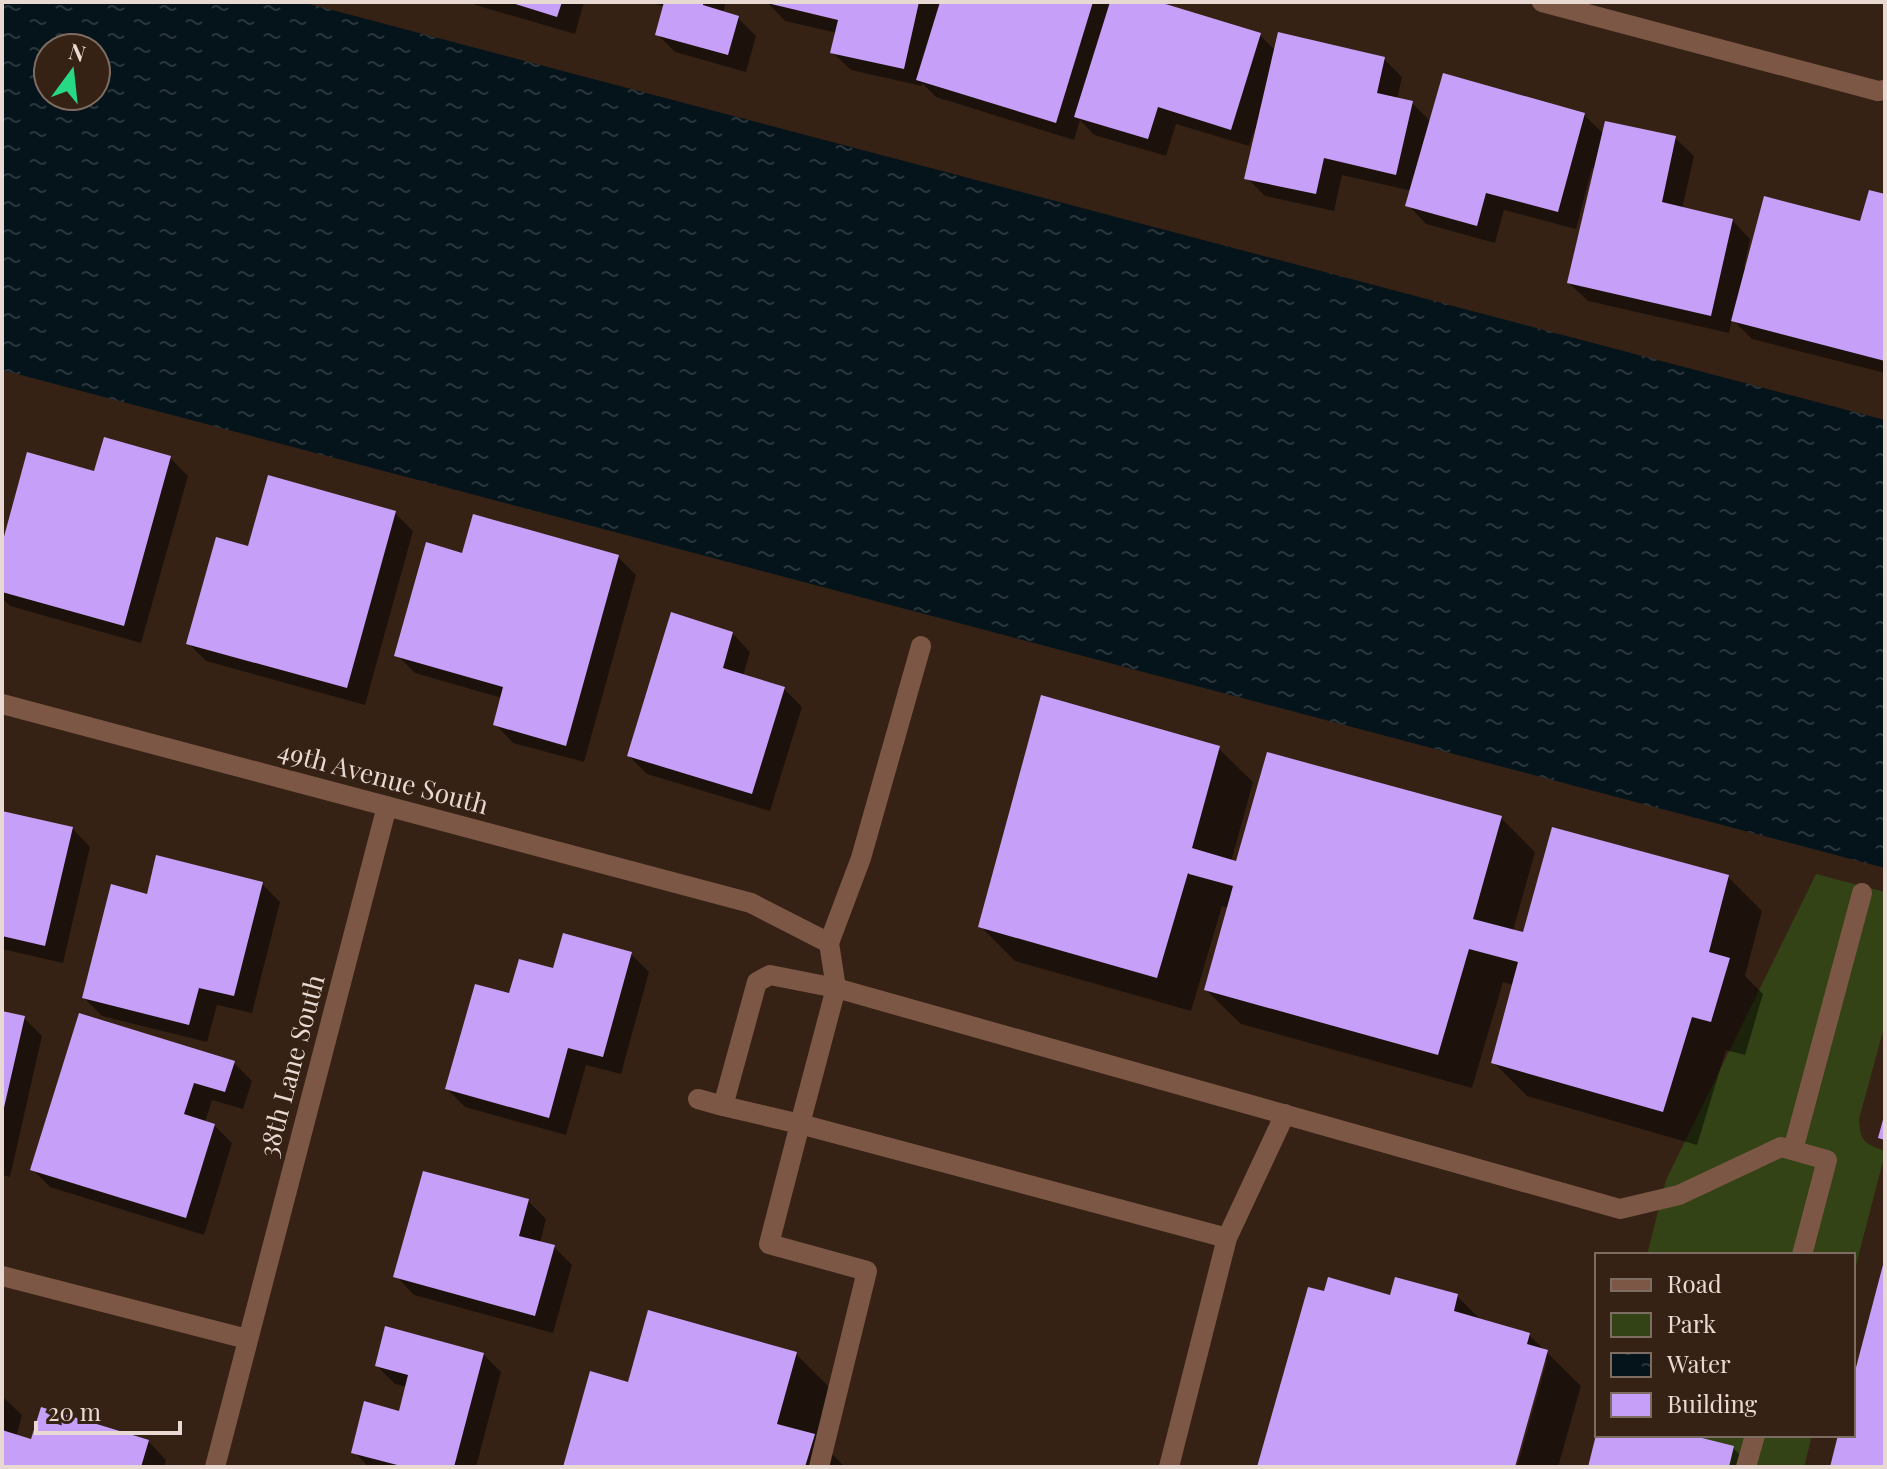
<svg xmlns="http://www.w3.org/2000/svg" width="1887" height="1469" font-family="'Playfair Display',serif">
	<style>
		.green { fill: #344315 }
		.water { fill: url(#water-ripples); fill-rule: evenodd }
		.shadow { fill: #0007 }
		.building { fill: #c69ff8 }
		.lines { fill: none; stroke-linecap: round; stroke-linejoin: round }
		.minor { stroke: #7d5745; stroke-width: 20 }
		.labels { text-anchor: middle; stroke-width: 8; stroke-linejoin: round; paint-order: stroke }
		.street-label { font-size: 26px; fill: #e8dad2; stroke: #362215 }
	</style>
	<defs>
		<pattern id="water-ripples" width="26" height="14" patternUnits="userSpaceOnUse" patternTransform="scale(2)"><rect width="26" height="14" fill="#05131a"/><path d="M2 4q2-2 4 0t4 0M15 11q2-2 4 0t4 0" fill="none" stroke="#29353a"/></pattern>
	</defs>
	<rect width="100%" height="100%" fill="#362215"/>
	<path class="green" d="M1816,874l69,18v132l-26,95c1,23 6,25 26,32v2l-32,124v-22h-206l19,-75z
		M1601,1435h211l-8,32h-211z"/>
	<path class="water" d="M2,2h300l1583,418v448l-1883,-498zM48,48h48v48h-48z"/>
	<path class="shadow" d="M472,2h112l-9,32 -100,-29z
		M647,2h79l-3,11 15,5 18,18 -10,36 -71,-20 -18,-18 8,-27z
		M767,2h385l108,33 16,16 108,8 18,18 -5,23 15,3 19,19 153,-7 20,19 71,4 19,18 -12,53 50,11 18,19 -6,28 3,1 115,-44 23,-28v177l-133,-34 -20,-20 -3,14 -141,-32 -19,-18 27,-114 -4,-1 -16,61 -72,-19 -9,33 -69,-19 -18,-19 4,-14 -70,-16 -8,36 -69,-15 -18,-18 11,-49 -3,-1 -6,18 -73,-22 -10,32 -72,-21 -14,-15 -6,20 -138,-43 -14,-14v3l-71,-16 -19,-18 5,-19 -52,-12z
		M170,458l18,18 -47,167 -131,-37 -8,-8v-47l94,-77z
		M395,513l18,18 -48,174 -159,-44 -18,-18 61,-94z
		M464,555l154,2 18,18 -52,187 -71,-19 -18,-19 7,-26 -87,-25 -18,-18z
		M732,633l18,19 -7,24 41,13 18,18 -32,104 -123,-37 -18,-18z
		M1218,748l35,34 -22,80 270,-44 34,34 -22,79 11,3 204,-57 34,34 -17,65 18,18 -18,61 -19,-5 -29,95 -170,-49 -34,-34 21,-77 -11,-3 -31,106 -231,-64 -35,-34 23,-82 -7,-2 -31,105 -176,-50 -34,-34z
		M2,813l70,15 18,19 -27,116 -61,-14z
		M262,884l18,18 -28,111 -35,-8 -10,37 -105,-26 -18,-18z
		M631,954l18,18 -28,102 -35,-9 -20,70 -101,-28 -18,-18 64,-93 44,-26z
		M2,1013l22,5 18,18 -32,141 -8,-2z
		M80,1016l154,47 18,18 -9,28 -31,-9 -7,22 9,3 18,18 -28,92 -154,-48 -18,-18z
		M528,1201l18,18 -6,24 14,4 18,18 -19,68 -139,-38 -18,-19z
		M1885,1265v202h-53l9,-32h12v-48z
		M1326,1293l66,4 65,-1 25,25 47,14 52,51 -23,81h-41l30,-107h-4l-31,107h-253z
		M483,1354l18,18 -25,95h-107l-15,-15 46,-39 7,-26 -12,-3 -18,-18z
		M796,1354l34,34 -14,50 29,29h-280l64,-83z
		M2,1396l20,19 -6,22 16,5 116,-1 18,19 -2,7h-162z
		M1598,1435h84l51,13 19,19h-162z"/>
	<path class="building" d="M509,2h53l-5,15z
		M664,2h39v3l36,11 -11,39 -73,-20z
		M763,2h156l-15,67 -74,-16 8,-33z
		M940,2h153l-37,121 -140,-43z
		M1110,2h49l102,31 -30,97 -73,-23 -10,32 -74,-22z
		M1278,32l107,25 -8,36 36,8 -17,74 -72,-17 -8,36 -72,-15z
		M1443,73l142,40 -27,99 -72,-19 -9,33 -72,-20z
		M1605,121l71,15 -14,66 71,17 -22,97 -144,-33z
		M1869,190l16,4v167l-154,-40 33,-125 96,25z
		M104,437l67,19 -47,170 -122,-34v-48l25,-92 67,19z
		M268,475l128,36 -49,177 -161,-44 30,-107 32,9z
		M473,514l146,41 -53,191 -73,-21 10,-38 -109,-31 32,-114 36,11z
		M671,612l62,20 -10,36 62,19 -33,107 -125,-38z
		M1041,695l179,51 -28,102 44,13 31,-109 235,64 -29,103 50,13 29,-105 177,48 -20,77 21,6 -19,64 -19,-5 -29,95 -172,-49 27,-101 -49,-13 -31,106 -234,-65 29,-104 -44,-12 -1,-1 -31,105 -179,-51z
		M2,811l71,16 -28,119 -43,-10z
		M156,855l107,27 -29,114 -35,-8 -10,37 -107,-27 29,-114 36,10z
		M563,933l69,19 -29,105 -35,-9 -19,70 -104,-29 30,-105 34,9 10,-34 34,9z
		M2,1011l23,5 -22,96h-1z
		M79,1013l156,48 -10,31 -31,-9 -10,31 31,10 -29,94 -156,-48z
		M1884,1116h1v24l-7,-2z
		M423,1171l106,28 -10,37 36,9 -20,71 -142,-39z
		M1884,1261l1,206h-55l8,-32h15v-56z
		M1328,1277l62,18 5,-18 63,17 -4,17 76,22 -3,11 21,6 -33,117h-258l51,-180 16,4z
		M648,1310l149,42 -20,72 38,10 -10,33h-242l27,-96 38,11z
		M385,1326l99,27 -30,114h-49l-54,-14 13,-52 35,10 9,-36 -33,-9z
		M41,1407l108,33 -8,27h-139v-37l29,9z
		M1596,1435h94l44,11 -5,21h-141z"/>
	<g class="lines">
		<path class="minor" d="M1542,2l336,89 7,-1
			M921,646l-60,212 -32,85 7,45 -36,136 427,114 -58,229
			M2,704l749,199 78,40
			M698,1099l25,7
			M1793,1150l69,-257
			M1227,1238l58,-124
			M2,1276l245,63
			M215,1467l172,-661
			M819,1467l48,-196 -98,-27 31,-120 -77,-18 34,-124 13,-7 66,13 784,221 59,-14 102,-48 46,13 -25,95
			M1746,1467l9,-32"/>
	</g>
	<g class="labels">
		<g class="street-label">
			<text transform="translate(383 778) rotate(15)" y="9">49th Avenue South</text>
			<text transform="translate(292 1066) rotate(-75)" y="9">38th Lane South</text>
		</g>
	</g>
	<rect width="1887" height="1469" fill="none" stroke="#e8dad2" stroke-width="8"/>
	<rect x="1595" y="1253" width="260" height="184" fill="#362215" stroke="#7d6c61" stroke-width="2"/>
	<rect x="1611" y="1279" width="40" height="12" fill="#7d5745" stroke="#7d6c61" stroke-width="2"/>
	<text x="1667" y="1293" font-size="24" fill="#e8dad2">Road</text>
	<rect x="1611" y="1313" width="40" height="24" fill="#344315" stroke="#7d6c61" stroke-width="2"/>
	<text x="1667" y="1333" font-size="24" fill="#e8dad2">Park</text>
	<rect x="1611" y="1353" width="40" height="24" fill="url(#water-ripples)" stroke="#7d6c61" stroke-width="2"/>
	<text x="1667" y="1373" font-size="24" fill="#e8dad2">Water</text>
	<rect x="1611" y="1393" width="40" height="24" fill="#c69ff8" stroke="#7d6c61" stroke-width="2"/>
	<text x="1667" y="1413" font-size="24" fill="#e8dad2">Building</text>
	<g transform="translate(72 72) rotate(15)"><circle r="38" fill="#362215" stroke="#7d6c61" stroke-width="2"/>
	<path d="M0-6L14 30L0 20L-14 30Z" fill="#27d885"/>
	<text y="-12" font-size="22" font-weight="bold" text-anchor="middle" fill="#e8dad2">N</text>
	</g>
	<path d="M36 1421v12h144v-12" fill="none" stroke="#e8dad2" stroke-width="4"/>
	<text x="48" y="1421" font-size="24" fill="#e8dad2" stroke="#362215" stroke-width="6" paint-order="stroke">20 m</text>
</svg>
